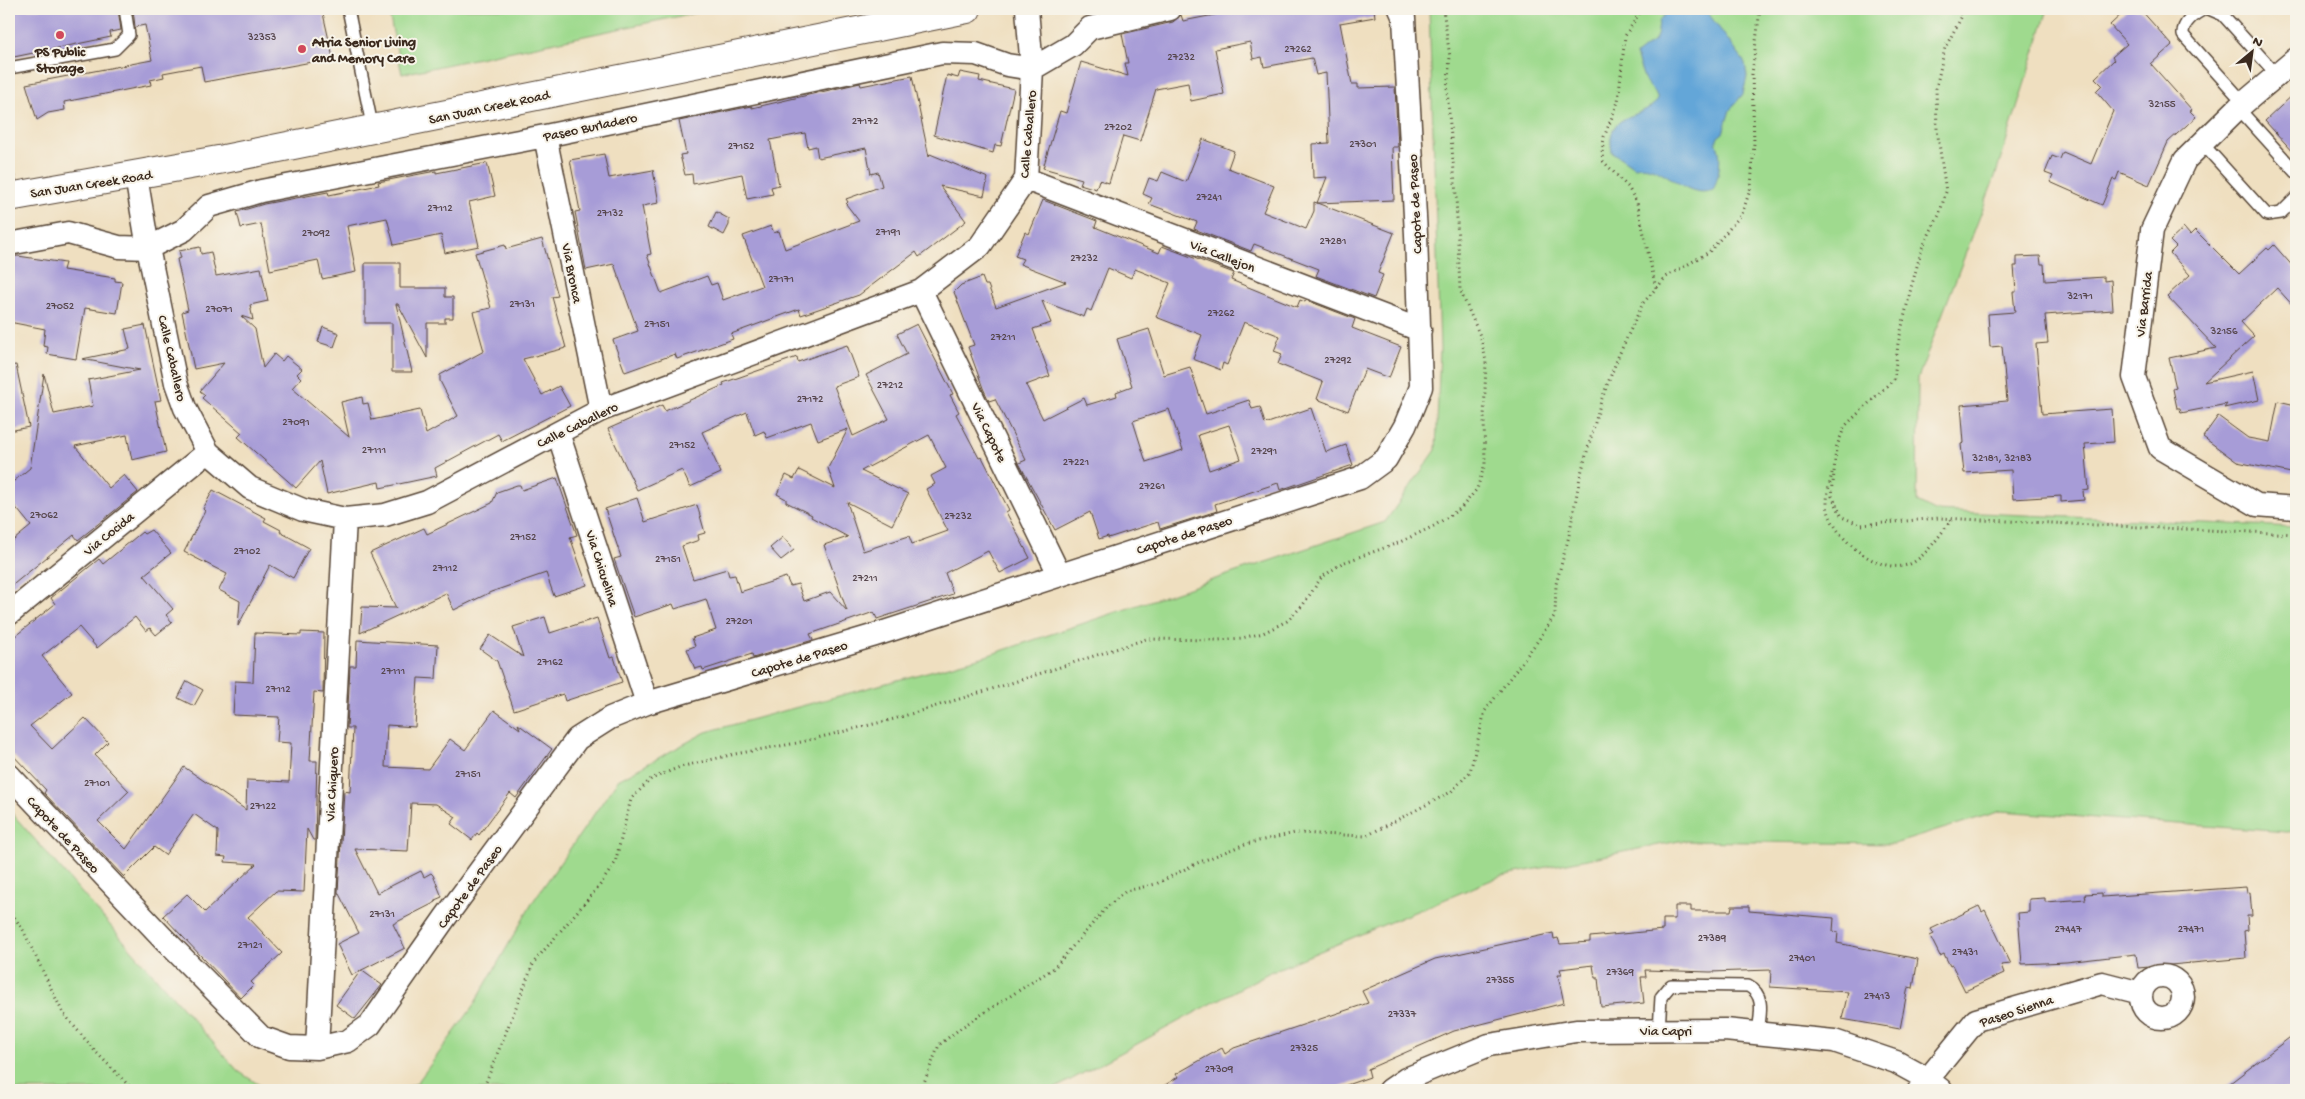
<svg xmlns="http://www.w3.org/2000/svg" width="2305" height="1099" font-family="'Gochi Hand',sans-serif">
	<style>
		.green { fill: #9fda8e; stroke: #6d8256 }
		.water { fill: #64a6d8; stroke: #50687b }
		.building { fill: #a79cd7; fill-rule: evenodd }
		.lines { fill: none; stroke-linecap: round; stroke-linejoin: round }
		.service-casing { stroke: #564536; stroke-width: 14 }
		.minor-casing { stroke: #564536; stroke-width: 25 }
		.secondary-casing { stroke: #564536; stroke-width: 30 }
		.path { stroke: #564536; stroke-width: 3; stroke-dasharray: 1 4; stroke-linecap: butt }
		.service { stroke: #fff; stroke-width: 11 }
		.minor { stroke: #fff; stroke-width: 22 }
		.secondary { stroke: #fff; stroke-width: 28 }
		.poi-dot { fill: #d1495b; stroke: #f7f3e8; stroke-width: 2 }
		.labels { text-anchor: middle; stroke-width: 4; stroke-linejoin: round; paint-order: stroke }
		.number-label { font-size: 11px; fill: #56464c }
		.poi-label { font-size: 14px; font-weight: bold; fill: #3b2a1e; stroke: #f7f3e8; text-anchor: start }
		.street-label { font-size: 14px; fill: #3b2a1e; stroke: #f7f3e8 }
	</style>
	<rect width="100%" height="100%" fill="#f7f3e8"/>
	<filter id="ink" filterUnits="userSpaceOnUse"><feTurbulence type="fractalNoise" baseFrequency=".02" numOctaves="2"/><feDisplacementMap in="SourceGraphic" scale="10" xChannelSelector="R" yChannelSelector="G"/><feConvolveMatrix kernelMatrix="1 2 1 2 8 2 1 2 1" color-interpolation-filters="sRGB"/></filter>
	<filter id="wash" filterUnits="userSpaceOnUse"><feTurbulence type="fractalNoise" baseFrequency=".0096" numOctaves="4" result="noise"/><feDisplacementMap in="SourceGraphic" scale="20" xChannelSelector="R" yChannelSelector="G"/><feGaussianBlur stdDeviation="1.12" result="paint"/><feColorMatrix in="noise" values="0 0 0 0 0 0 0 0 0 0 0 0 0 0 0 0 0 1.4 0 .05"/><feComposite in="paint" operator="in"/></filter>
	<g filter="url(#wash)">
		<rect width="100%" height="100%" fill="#efdfc0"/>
		<path class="green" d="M388,9h326l-312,65z
			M1429,9h619l-52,165 -78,204 -1,124 18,9 361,16v304l-9,1 -286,-21 -107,33 -215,-3 -178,35 -231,96 -218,118h-651l16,-7 55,-75 62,-108 84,-120 88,-48 280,-76 399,-134 51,-72 4,-102z
			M9,810l229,261 29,19h-258z"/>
		<path class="water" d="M1673,9h32l40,54 2,14 -4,17 -13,16 -7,23 -5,4 -2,6c7,12 3,34 -3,47 -30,11 -49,-30 -79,-23l-22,-15c-8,-42 29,-31 46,-52l-3,-7 -10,-12 -9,-26 19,-15c8,-15 -4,-17 18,-31z"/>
		<g id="blocks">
			<path class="building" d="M9,9h109l3,21 -11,2 1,5 -102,21z
				M133,9h189l11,49 -129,24 -3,-16 -38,7 1,4 -14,3 1,5 -87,17 1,8 -17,3 -11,7 -11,-36 126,-24 -7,-35 -10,2z
				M1245,9h129l1,8 -35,6 12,61h6v4l37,-1 3,60h-6l2,53 -77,3 77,30 -16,40 5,2 -9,23 -58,-22 3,-7 -65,-25 -3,7 -57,-22 3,-7 -48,-18 3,-6 -9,-4 6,-16 9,3 4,-9 24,10 17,-43 31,12 -6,17 46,18 -11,26 43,17 8,-18v-9l3,1 10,-26 -14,1 -1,-34 17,-1 -3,-70 -10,2 -4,-17 -48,9 -2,-10 -9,2 -3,-17 -35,7 9,45 -33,7 -3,-18 -32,6 -16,52 -17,-5 -14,47 -10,-3 -3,9 -16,-5 2,-5 -39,-11 17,-57 6,2 15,-51 47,14 -3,-13h3l-6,-29 51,-12 8,-7 2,6z
				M2127,9h13l32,36 -21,19 41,46 -2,1 6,6 -28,25 -19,43 -30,-13 -3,8 -3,-1 -11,26 -52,-23 3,-6 -8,-3 7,-17 8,3 3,-7 28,12 22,-53 -17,-20 6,-6 -7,-7 19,-18 -2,-3 15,-13 -17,-19z
				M960,72l20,4 -1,5 35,8 -13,57 -6,-1 -2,8 -59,-18 13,-60 11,3z
				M912,76l17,81 1,-3 58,24 -4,18 -44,-10 26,35 -47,36 -3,-5 -57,43 -58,20 -2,-6 -68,25 2,5 -56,20 -2,-5 -50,18 -12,-32 25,-9 -24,-67 -28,6 -11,-58 5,-1 -10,-51 34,-6 5,24 44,-8 6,33 -17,3 9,48 -4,1 14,38 46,-17 4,9 6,-2 6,17 39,-14 -19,-50 28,-10 3,7 5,-2 6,18 74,-28 -13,-17 2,-2 -2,-3 36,-13 -4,-14 -7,2 -5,-26 -48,10 -2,-12 -8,2 -3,-15 -35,7 9,45 -8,2 2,7 -26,5 -5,-25 -49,10 -1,-10 -7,1 -5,-20 6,-1 -7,-33 73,-15v2l108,-25 1,3z
				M2296,92v63l-31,-34z
				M487,163l8,33 -26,6 10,44 -34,7 -4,-18 -47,10 -7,-27 -40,8 9,46 -34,7 -4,-19 -48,10 -9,-46 -20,4 -4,-16 27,-8 64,-12 1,3 50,-10 -1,-3 58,-11v2z
				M1043,200l54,21 -2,6 64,26 3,-7 72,27 -3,7 66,27 3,-7 5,2 1,-2 49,19 -3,9 49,19 -12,31 -24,-9 -17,42 -31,-12 6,-17 -45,-18 4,-10 -8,-3 6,-15 -36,-14 -17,43 -4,-2 -2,7 -28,-11 9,-24 -46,-18 14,-34 -35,-14 -4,9 -23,-10 -17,43 -4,-2 -3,8 -42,-16 9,22 -18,6 17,47 -24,9 17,34 41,-21 3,7 30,-9 -1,-4 16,-6 -15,-47 32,-10 15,46 26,-8 16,47 43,-14 3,9 8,-2 5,17 46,-16 15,44 20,-7 7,20 -73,25 -2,-7 -63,21 2,7 -57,18 -2,-7 -50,16v-2l-9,3 -9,-27 -35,18 -36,-67 7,-3 -31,-61 -6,2 -6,-13 -15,-41 6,-2 -20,-53 7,-7 21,-8 3,8h3l8,22 70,-25 -46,-18 3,-5 -8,-3 10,-24 4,2zM1169,409l14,41 -37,12 -13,-41zM1229,425l12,34 -32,11 -11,-35z
				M716,212l13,7v6l-5,10 -15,-8z
				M2184,228l6,7 5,-5 44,44 28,-26 2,2 5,-5 22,25v39l-19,-21 -36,34 13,14 -50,46 49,-11 6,29 -35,8 3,-4 -46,9 -1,-5h-3l-4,-19 3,-1 -7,-30 47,-10 -49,-52 23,-21 -20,-22 6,-6 -6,-6z
				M542,239l16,57 -6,1 14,51 -43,11 19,36 17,-9 11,20 -68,35 -4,-7 -63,34 2,8 -57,12 -1,-6 -52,12 -7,-33 -24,27 -58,-51 4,-4 -40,-35 3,-3 -5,-4 24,-28 -30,6 -12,-57 6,-2 -11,-51 4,-1 -2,-7 21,-4 1,7 10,-2 5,24 45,-8 7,33 -18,4 3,15 -12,-4 14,13 8,39 11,-14 8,7 4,-5 16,13 -5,5 4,4 -9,10 57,49 -8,-35 21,-5 1,7 5,-1 4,17 48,-10 6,24 32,-18 -18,-35v-6l44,-24 -11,-39 18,-4 -16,-55 30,-8 1,4z
				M18,256l47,7 -2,7 52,8v3l7,1 -5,31 -32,-5 -9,51 -29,-5 1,-7 -5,-1 2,-17 -36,-7v-65z
				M2040,256l1,8h3l1,17 59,-4v4l7,-1 2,30 -68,5 3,28 -12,1 6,70 70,-5 2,33 -29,2 4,46 -6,1 1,9 -23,2v-6l-48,3 -2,-29 -47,3 -3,-29 3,-1 -3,-38 46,-4 -5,-55 -12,1 -2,-33 27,-2 -2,-20h3l-2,-26h3v-9z
				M365,263h35v25h45v9h8v21h-8v5h-18v35l-29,-54h-2l16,68h-20v-49h-27z
				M917,324l36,70 -3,1 9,17 -3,2 23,44 3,-1 27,53 -3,2 24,46 -30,15 -12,-22 -43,22 8,21 -76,25 -3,-7 -64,22 3,6 -60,18 -1,-4 -49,16 -1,-3 -7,2 -8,-20 8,-3 -3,-8 24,-8 -10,-31 -31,10 -2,-5 -39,13 -20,-58 7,-2 -16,-48 32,-11 8,24 52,-17 8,28 -7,2 1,5 -17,6 11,33 34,-10 2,7 6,-1 5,17 46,-15 4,9 8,-2 6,17 26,-9 17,19 -23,-66 24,-8 -37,-20 1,-2 -26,-13v-3l-9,-5 9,-19 8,4 5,-9 36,18 -7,-20 20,-39 -30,11 -7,-18 -44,16 -3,-7 -9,4 -8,-23 -45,20 19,41 -31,14 -8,-17 -45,20 -29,-61 54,-24 3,6 59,-26 -1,-2 74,-26 1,5 49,-17 12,32 -25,9 19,50 36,-17 -23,-44 41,-21 -10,-20zM929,435l17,33 -15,8 4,8 -9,5 22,42 -36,13 -3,-8 -46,15 -16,-49 45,23 16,-31 -47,-23z
				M145,325l16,75 -6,1 11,51 -34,8 -5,-25 -52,11 34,42 15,-13 14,17 -60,48 -4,-5 -65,53v-44l22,-18 -22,-27v-14l21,-17 14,-94 10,40 39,-8 -5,-26 52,-10 -58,-11 48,-10 -5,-20z
				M323,327l16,6 -5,14 -16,-5z
				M16,365l13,62 -20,4v-65z
				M2278,401l18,4v69l-59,-12 -34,-25 15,-21 30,22 22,4z
				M557,478l20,57 -7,2 17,48 -33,11 -8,-23 -55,19 -37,18 -8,-17 -86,40 2,-26 34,1 -26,-55 54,-25 3,6 65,-31 5,-11 20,-7h3l2,5z
				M213,490l53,28 -2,3 17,9 -1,2 29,16 -16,30 -23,-13 -32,61 2,-25 -21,-11 8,-16 -43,-22 21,-41 -2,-2z
				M151,530l20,23 -27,22 29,34 -7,6 6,7 -16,13 -6,-7 -4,3 -11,-14 -38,31 -18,-21 -37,29 30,37 -42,33 22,23 33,-31 23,24 -13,13 34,36 -31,30 28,28 58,-82 62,43 1,-30 42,2 2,-39 -14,-1 2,-25 -46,-2 2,-34 18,1 2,-49 46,2v-3l23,1 -1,60 -9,-1 -4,69h7l-2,79h-2l-6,-11 -3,63 -28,-1 -28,26 34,36 -31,29 3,3 -13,13 -78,-82 24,-22 18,18 51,-48 -31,-2 1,-5 -9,-1 1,-25 -24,-17 -29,41 -11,-8 -30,30 -80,-84 2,-3 -37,-39v-110l46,-37 -4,-6 48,-39 4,5 39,-32 2,2z
				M783,537l11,13 -13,10 -11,-12z
				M545,617l5,16 47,-15 13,40 4,-1 8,25 -57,19 -2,-7 -49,16 -17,-49 -17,-12 10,-14 33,22 -10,-30z
				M357,640l81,5 -2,34 -18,-1 -3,49 -28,-2 -2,42 43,2 22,-30 15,11 29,-40 26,19 -2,-5 34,25 -36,49 -6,-5 -31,42 -2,-2 -5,7 -21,-16 5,-7 -20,-13 -25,-1 -3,48 -53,-2 22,44 44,-22 3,6 7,-4 2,2 9,22 -7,3 1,2 -43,22 12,24 -53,27 -15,-31 22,-11 -21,-41 6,-101 6,1 3,-64h-6l3,-62h6z
				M187,681l16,9 -9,16 -16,-8z
				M2246,887l1,6 3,-1 2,24h-5l1,14 -4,1 2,27 -108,10 -2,-14 -70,8 -44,2 -4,-51 11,-1v-13l16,-1v4l41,-3 -1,-5 17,-1v4z
				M1675,906h16v5h40l1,-5h17v5l85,7 -1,13 5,1 -1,11 81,16 -5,29 -5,-1 -8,42 -58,-10 6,-27 -78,-5 1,-17 -61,2 -65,-2 1,7h-5l3,26 -43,4 -3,-29h-3l-2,-13 -33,4 2,6h-4l6,28 -110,28 -86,38 2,8 -38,13h-175l21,-13 -2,-3 46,-26 3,6 9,-6 134,-45 -6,-12 73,-32 118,-26 1,6 4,-1 2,6 30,-2v-5l73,-7v-11h12z
				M1979,906l3,6 3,-2 26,54 -10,1 3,8 -39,18 -13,-26 -2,1 -6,-12 -4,2 -10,-20 4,-2 -3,-5z
				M361,970l21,15 -27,34 -19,-14z
				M2289,1038l7,7v45h-75z"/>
		</g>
	</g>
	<g filter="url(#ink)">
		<use href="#blocks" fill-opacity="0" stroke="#564536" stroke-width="1"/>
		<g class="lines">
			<defs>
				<path id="service" d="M348,9l25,121
					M2205,9c-11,5 -23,14 -22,26l61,68
					M2209,9l14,6 54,60
					M9,68l106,-19 14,-14 -4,-26
					M2238,108l58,64
					M2201,142l66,73 14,-2 15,-15
					M9,179l3,17
					M1659,1030l2,-33 10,-12 77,1c18,9 12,29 10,47"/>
				<path id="minor" d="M2296,59l-58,49 -53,52 -33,70 -18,147 26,71 97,57 39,3
					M545,136l56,274
					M136,176l12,72 28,135 9,25 23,44 42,36 53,22 42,9 40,-4 42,-13 174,-92 320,-119 59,-45 46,-67 6,-110 -5,-60
					M1026,179l394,151
					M9,244l59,-11 51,14 29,1 36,-18 25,-24 52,-15 284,-55 397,-83 34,1 31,11 25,4 41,-24 17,-17 80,-19
					M921,291l138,283
					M558,433l89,270
					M9,614l199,-162
					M9,775l154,163 98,99 28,10 28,1 31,-7 22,-16 75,-107 132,-179 33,-21 37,-15 225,-67 488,-158 26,-19 19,-33 16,-39 -5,-153 -12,-216 -4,-9
					M2141 997a21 21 0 1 1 42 0a21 21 0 1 1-42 0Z
					M317,1048l28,-529
					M1390,1090l16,-11 83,-34 87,-14 149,-1 109,11 62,21 31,17 14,11
					M1919,1090l57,-70 126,-37 39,10"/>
				<path id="secondary" d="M9,197l215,-38 743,-150"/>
			</defs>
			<use href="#service" class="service-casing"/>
			<use href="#minor" class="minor-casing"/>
			<use href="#secondary" class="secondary-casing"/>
			<path class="path" d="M1642,9l-17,27 -7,66 -14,35 -2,16 1,8 25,26 9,16 19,85
				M1958,9l4,7 -17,32 -9,40 1,41 9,63 -7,23 -17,33 -11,40 -13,56 -4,35 -49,47 -9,22 -4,48 10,21 19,8 78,-7 357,16
				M1832,473c-2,9 -5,20 -5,30 1,32 52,74 83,61 16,-7 31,-31 42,-45
				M9,909l14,21 40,83 32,38 38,39
				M481,1090l3,-3 50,-125 66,-77 15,-22 16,-64 20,-20 29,-12 55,-13 62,-11 97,-24 111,-34 141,-46 73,1 23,-2 21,-5 24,-12 16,-16 18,-27 21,-15 56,-20 36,-17 27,-18 16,-19 8,-25 -1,-45 2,-58 -5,-23 -21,-48 -4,-95 -9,-105 3,-33 -7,-48
				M921,1090l18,-45 23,-18 92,-59 53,-61 19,-16 30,-7 39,-20 50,-20 50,-11 71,3 85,-44 19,-20 15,-61 52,-69 18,-27 1,-31 13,-48 11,-59 21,-76 17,-44 25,-54 23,-26 43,-25 33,-38 9,-27 3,-44 -2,-69 8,-65"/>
			<use href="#service" class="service"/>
			<use href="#minor" class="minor"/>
			<use href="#secondary" class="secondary"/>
		</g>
	</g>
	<g class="poi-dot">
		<circle cx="60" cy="35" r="5"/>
		<circle cx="302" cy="49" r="5"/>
	</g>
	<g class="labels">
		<g class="number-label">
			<text x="262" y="40">32353</text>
			<text x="1298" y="52">27262</text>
			<text x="1181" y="60">27232</text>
			<text x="2162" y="107">32155</text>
			<text x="865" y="124">27172</text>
			<text x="1118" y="130">27202</text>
			<text x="1363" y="147">27301</text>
			<text x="741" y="149">27152</text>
			<text x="1209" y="200">27241</text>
			<text x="440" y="211">27112</text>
			<text x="610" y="216">27132</text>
			<text x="888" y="235">27191</text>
			<text x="316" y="236">27092</text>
			<text x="1333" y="244">27281</text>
			<text x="1084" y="261">27232</text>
			<text x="781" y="282">27171</text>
			<text x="2080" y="299">32171</text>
			<text x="522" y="307">27131</text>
			<text x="60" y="309">27052</text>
			<text x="219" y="312">27071</text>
			<text x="1221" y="316">27262</text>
			<text x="657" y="327">27151</text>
			<text x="2224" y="334">32156</text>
			<text x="1003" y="340">27211</text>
			<text x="1338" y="363">27292</text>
			<text x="890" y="388">27212</text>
			<text x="810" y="402">27172</text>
			<text x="296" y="425">27091</text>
			<text x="682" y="448">27152</text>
			<text x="374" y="453">27111</text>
			<text x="1264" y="454">27291</text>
			<text x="2002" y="461">32181, 32183</text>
			<text x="1076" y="465">27221</text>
			<text x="1152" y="489">27261</text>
			<text x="44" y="518">27062</text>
			<text x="958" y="519">27232</text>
			<text x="523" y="540">27152</text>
			<text x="247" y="554">27102</text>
			<text x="668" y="562">27151</text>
			<text x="445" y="571">27112</text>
			<text x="865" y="581">27211</text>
			<text x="739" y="624">27201</text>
			<text x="550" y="665">27162</text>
			<text x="393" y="674">27111</text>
			<text x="278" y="692">27112</text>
			<text x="468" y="777">27151</text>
			<text x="97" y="786">27101</text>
			<text x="263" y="809">27122</text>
			<text x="382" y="917">27131</text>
			<text x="2068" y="932">27447</text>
			<text x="2191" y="932">27471</text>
			<text x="1712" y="941">27389</text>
			<text x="250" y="948">27121</text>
			<text x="1965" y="955">27431</text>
			<text x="1802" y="961">27401</text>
			<text x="1620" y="975">27369</text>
			<text x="1500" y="983">27355</text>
			<text x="1877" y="999">27413</text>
			<text x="1402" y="1017">27337</text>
			<text x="1304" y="1051">27325</text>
			<text x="1219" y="1072">27309</text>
		</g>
		<g class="poi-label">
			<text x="312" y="46">Atria Senior Living<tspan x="312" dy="16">and Memory Care</tspan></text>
			<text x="60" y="56" text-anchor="middle">PS Public<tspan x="60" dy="16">Storage</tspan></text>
		</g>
		<g class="street-label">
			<text transform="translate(489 106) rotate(-12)" y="5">San Juan Creek Road</text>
			<text transform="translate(590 126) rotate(-12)" y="5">Paseo Burladero</text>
			<text transform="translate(1027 134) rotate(-85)" y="5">Calle Caballero</text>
			<text transform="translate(91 183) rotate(-9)" y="5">San Juan Creek Road</text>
			<text transform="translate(1414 204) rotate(-93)" y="5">Capote de Paseo</text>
			<text transform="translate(1223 255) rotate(21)" y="5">Via Callejon</text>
			<text transform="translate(573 273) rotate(79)" y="5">Via Bronca</text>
			<text transform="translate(2143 304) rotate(-83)" y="5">Via Barrida</text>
			<text transform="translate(173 358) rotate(77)" y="5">Calle Caballero</text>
			<text transform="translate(577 424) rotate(-26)" y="5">Calle Caballero</text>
			<text transform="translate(990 432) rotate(64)" y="5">Via Capote</text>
			<text transform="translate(108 533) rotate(-39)" y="5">Via Cocida</text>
			<text transform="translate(1184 534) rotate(-18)" y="5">Capote de Paseo</text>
			<text transform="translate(603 568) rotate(72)" y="5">Via Chicuelina</text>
			<text transform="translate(799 658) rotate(-17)" y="5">Capote de Paseo</text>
			<text transform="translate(331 784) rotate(-87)" y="5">Via Chiquero</text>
			<text transform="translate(64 834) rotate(47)" y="5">Capote de Paseo</text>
			<text transform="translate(469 886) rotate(-54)" y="5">Capote de Paseo</text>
			<text transform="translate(2016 1010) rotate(-18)" y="5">Paseo Sienna</text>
			<text x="1666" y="1035">Via Capri</text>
		</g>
	</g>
	<rect width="2305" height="1099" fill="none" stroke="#f7f3e8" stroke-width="30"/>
	<g transform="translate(2252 52) rotate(29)" stroke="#f7f3e8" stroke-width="4" paint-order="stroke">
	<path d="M0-4L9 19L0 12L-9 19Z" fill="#3b2a1e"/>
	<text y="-8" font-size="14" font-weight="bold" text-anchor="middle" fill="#3b2a1e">N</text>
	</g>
</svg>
